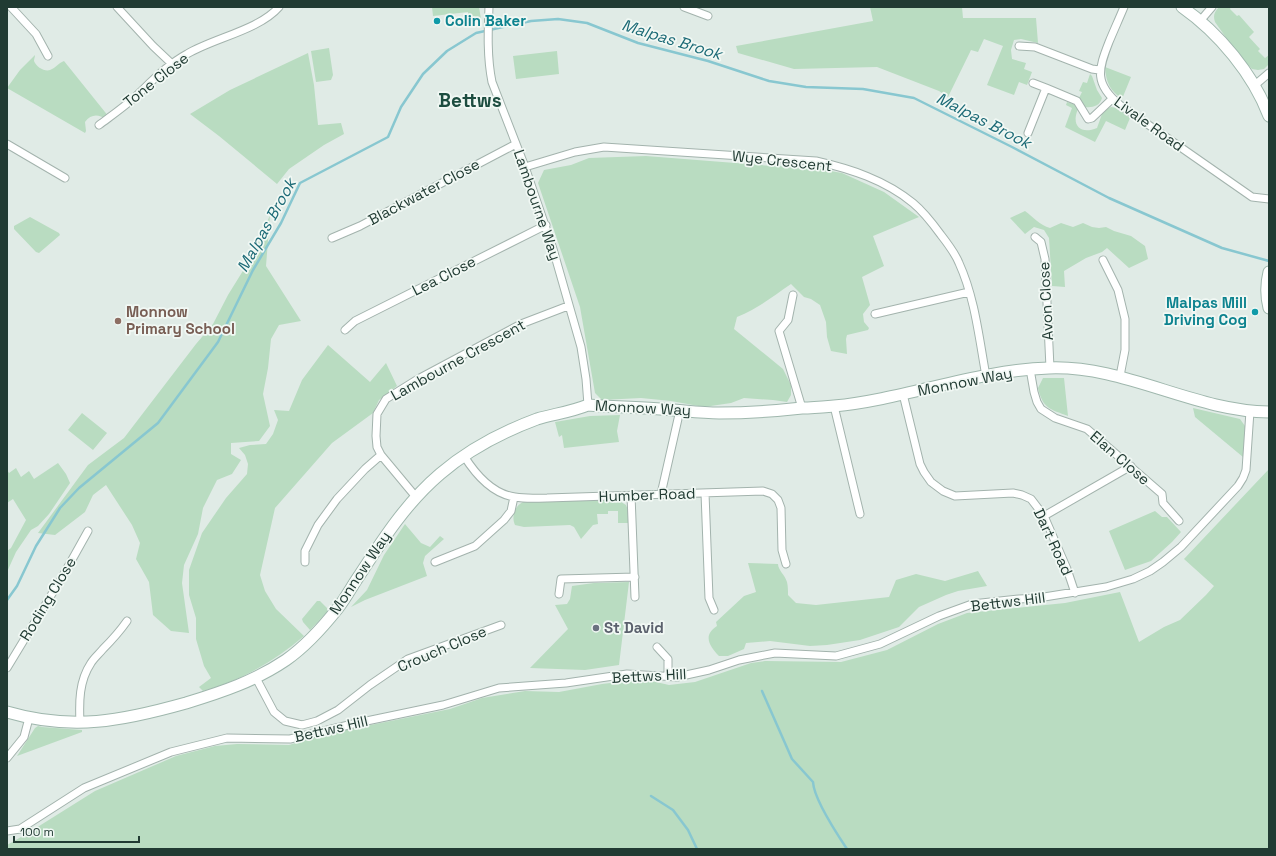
<svg xmlns="http://www.w3.org/2000/svg" width="1276" height="856" font-family="'Space Grotesk',sans-serif">
	<style>
		.green { fill: #b9dcc1 }
		.lines { fill: none; stroke-linecap: round; stroke-linejoin: round }
		.stream { stroke: #88c7d0; stroke-width: 2.5 }
		.street-casing { stroke: #a3b3ad; stroke-width: 9 }
		.secondary-casing { stroke: #9fb7ad; stroke-width: 13 }
		.street { stroke: #fff; stroke-width: 7 }
		.secondary { stroke: #fff; stroke-width: 11 }
		.culture-dot { fill: #0f9aa8; stroke: #f1f8f4; stroke-width: 1.5 }
		.education-dot { fill: #8d6e63; stroke: #f1f8f4; stroke-width: 1.5 }
		.worship-dot { fill: #6b7280; stroke: #f1f8f4; stroke-width: 1.5 }
		.labels { text-anchor: middle; stroke-width: 3.5; stroke-linejoin: round; paint-order: stroke }
		.culture-label { font-size: 15px; font-weight: bold; fill: #0d838f; stroke: #f1f8f4; text-anchor: start }
		.street-label { font-size: 15px; fill: #213b33; stroke: #f1f8f4 }
		.education-label { font-size: 15px; font-weight: bold; fill: #785e54; stroke: #f1f8f4; text-anchor: start }
		.worship-label { font-size: 15px; font-weight: bold; fill: #5b616d; stroke: #f1f8f4; text-anchor: start }
		.water-label { font-size: 16px; font-style: italic; fill: #1c6a76; stroke: #f1f8f4 }
		.district-label { font-size: 19px; font-weight: bold; fill: #1d4d40; stroke: #f1f8f4 }
	</style>
	<rect width="100%" height="100%" fill="#e0ebe6"/>
	<path class="green" d="M432,7h47l2,12 -12,2 -1,-9 -35,4z
		M870,7h92l1,11h73l2,25 -17,-4 -7,1 -3,10 1,9 14,4 -2,6 8,3 -5,13 -8,-3 -5,13 -27,-10 16,-39 -19,-7 -6,13 -7,-2 -23,47 -9,-6 -62,-24 -83,2 -56,-16 -2,-7 137,-25z
		M1219,7h12l-1,2 7,7 2,-1 15,17 -5,5 11,12 -2,2 7,7 4,-3v9l-5,5 -6,1 -6,-1 -13,-13 -24,-34c-2,-6 -1,-10 4,-15z
		M329,48l4,27 -2,5 -15,2 -5,-31z
		M557,51l2,23 -43,5 -3,-23z
		M308,53l6,32 4,40 23,-2 3,11 -20,11 -35,24 -12,15 -58,-48 -29,-22 40,-24z
		M35,55c0,2 -1,4 -1,6 2,6 11,11 16,9 6,-2 8,-7 14,-9l45,56 -3,2c-8,-5 -15,-5 -21,3l1,9 -1,2 -78,-45 13,-18z
		M1105,67l26,10 -9,22c-12,-9 -16,-16 -17,-32z
		M1090,74l2,2 5,14 5,8c-2,8 -10,10 -17,9l-6,-9 3,-6 -3,-1 4,-9 4,1z
		M1067,102l9,3 2,4c-7,16 2,26 19,19l5,-14 3,-4 6,-3 6,1 13,10 -5,12 -19,-9 -11,21 -30,-15 7,-19 -6,-3z
		M646,156l126,10 36,1 34,6 42,19 35,25 -46,19 11,30 -22,11 8,28 -7,9 1,8 5,6 -1,2 -21,5 -1,4 1,15 -16,-3 -4,-14 -1,-15 -6,-17 -9,-6 -7,-2 -13,-13c-19,13 -32,24 -54,33l-3,12 49,40 8,16v10l-4,7 -14,-2 -29,-2 -13,5 -27,4 -33,-6 -30,-3 -39,2 -7,-7 -15,-86 -42,-124 6,-13 27,-5 18,-7z
		M1025,211c8,6 15,14 25,17l11,-5 12,4 10,-4 9,4 7,1 7,-1 8,4 17,5 14,10 3,13 -19,9 -22,-20 -5,4 -16,6 -22,13 1,16 -13,-1 -3,-48 -5,-8 -10,-3 -9,7 -15,-16z
		M270,215l-4,51 35,55 -22,4 -8,14 -3,29 -5,26 7,32 -11,15 -28,2v11l10,6 -9,14 -15,6 -14,28 -5,26 -14,31 -2,18 7,50 -18,-2 -18,-16 -4,-33 -13,-23 4,-16 -8,-18 -26,-40 -13,10 -8,17 -30,23 -17,-2 50,-68 36,-27 72,-94 17,-20 15,-29 26,-42z
		M30,217l29,16 1,2 -21,18 -3,-1 -22,-23v-3z
		M328,345l42,37 16,-19 11,23 -18,14 -6,13 -41,30 -57,65 -15,67 5,16 11,18 28,27c-30,26 -63,44 -101,55l-4,-4 12,-9 -7,-12 -8,-27v-21l-7,-23v-25l13,-37 24,-35 21,-24 1,-10 -3,-9 -6,-7 11,-3 16,-1 7,-10 5,-14 -4,-10 15,1 13,-31z
		M1043,378h21l4,38c-18,-7 -25,-7 -30,-28z
		M1193,408l47,11 5,7 -2,31 -48,-40z
		M82,413l25,20 -14,17 -25,-20z
		M620,415l-3,16 2,11 -55,6 -2,-13 -3,2 -4,-15 35,-6z
		M58,463l8,11 4,9 -21,31 -11,12 -7,4 -15,22 -9,20v-21l4,-3 15,-28 -13,-21 -6,4v-33l2,3 7,-5 5,9 8,-6 5,8z
		M1269,469v380h-1262v-4l21,-12 67,-42 81,-35 39,-10 22,-2 52,1 32,-10 129,-26 32,-11 43,-7 34,1 43,-8 41,-5 26,6 26,-3 56,-19 14,-2 76,1 46,-12 51,-26 29,-11 98,-10 55,-11 19,50 25,-15 16,-7 26,-25 8,-9 -30,-27z
		M611,500l1,2h9l5,3 2,5v13h-10v-12h-10v3h-11l1,10 -5,1 -12,14 -7,-12 -4,-2 -46,2 -9,-2c-4,-9 0,-19 8,-23z
		M1155,511l7,6h5l14,15 -9,10 -21,19 -26,9 -16,-39z
		M405,524l16,19 9,4 10,-11 4,3 -19,17 -2,7 4,13 -62,24 -14,7 16,-17 17,-35z
		M748,563l30,1c0,6 7,11 9,18 1,4 1,9 1,13l8,8 20,2 73,-8 7,-17 20,-6 29,7 33,-10 9,15 -29,5 -12,4 -27,12 -20,20 -39,13 -33,5 -17,1 -40,-5 -24,2 -2,6 -16,7h-9c-9,-10 -17,-20 -2,-30l-1,-4 28,-26 12,-4z
		M629,582l-10,83 -34,5 -55,-2 38,-39 -13,-24 12,-1 3,-5 2,-13 22,-3z
		M317,601h3l7,7v4l-17,18 -7,-8 -1,-3z
		M38,726l4,1 40,3v2l-65,24 18,-28z"/>
	<g class="lines">
		<path class="stream" d="M7,600l10,-14 19,-40 24,-38 19,-20 79,-65 60,-81 35,-72 28,-47 19,-40 88,-46 13,-30 22,-33 24,-23 29,-18 55,-12 27,-2 29,4 51,20 70,18 61,20 37,6 57,2 51,9 98,49 97,51 113,50 47,13
			M762,691l30,68 21,23c1,18 24,52 34,67
			M651,796l22,14 15,20 9,19"/>
		<defs>
			<path id="street" d="M11,7l25,27 12,22
				M117,7l36,39 19,18
				M489,7c-1,25 -2,50 3,75l33,85 28,82 28,98 5,32 2,26
				M684,7l24,9
				M1124,7c-5,12 -10,23 -15,35 -11,28 -15,42 11,63l132,92 17,2
				M1200,21l12,-14
				M1019,46l16,1 57,22 7,1
				M1033,83l13,5
				M1255,85l14,-12
				M99,125c12,-9 25,-18 36,-28 17,-16 32,-32 52,-43 27,-16 72,-24 92,-47
				M1028,133l18,-45 31,13 11,18 4,-1 20,-19
				M7,144l58,34
				M525,167l50,-15 29,-5 212,14c35,8 69,19 97,42 11,9 20,21 28,32 7,9 14,18 18,28 16,35 20,75 27,113
				M1035,237l6,5 4,17 5,109
				M332,238l28,-12 156,-82
				M1103,260l15,30 7,29v31l-5,26
				M793,295l-5,25 -9,11 23,77
				M875,314l94,-22
				M345,330l10,-9 191,-96
				M1030,369l4,23 3,10 4,7 14,9 32,11 75,65 1,9 16,18
				M903,394l17,70 4,8 7,10 12,9 12,5 58,-3 9,2 9,4 13,17 23,53 8,24
				M834,406l26,108
				M464,456c12,19 28,38 51,41 11,2 21,1 32,1l216,-7 9,3 6,6 3,8 1,42 4,14
				M705,493l4,105 5,12
				M661,494l19,-84
				M631,495l4,102
				M416,497l-35,-42 -4,-8 -1,-11 1,-22 9,-15 32,-20 103,-55 47,-18
				M1044,516l87,-50
				M305,562v-11l13,-26 19,-26 28,-30 16,-14
				M435,562l40,-16 29,-26 7,-9 3,-14
				M559,594l2,-15 74,-2
				M657,647l11,12v17
				M7,668l57,-94 24,-43
				M256,678l18,34 11,9 17,4 15,-4 21,-11 32,-25 38,-26 93,-34
				M80,723c-1,-21 -1,-42 11,-60 3,-5 8,-9 12,-14 9,-9 17,-18 24,-28
				M7,758l17,-21 5,-19
				M7,831l13,-2 64,-41 87,-36 56,-14 63,1 67,-16 86,-18 56,-17 67,-5 61,-9 50,3 32,-7 30,-10 36,-7 61,3 44,-12 59,-28 33,-12 47,-5 19,-1 68,-11 27,-8 17,-8 13,-9 18,-15 57,-61 5,-8 3,-8 4,-59"/>
			<path id="secondary" d="M1182,7c37,26 71,67 87,109
				M1269,272c-3,12 -3,24 0,36
				M7,712c65,19 115,9 179,-9 36,-11 69,-22 100,-43 20,-14 37,-33 52,-52 8,-10 14,-22 21,-32 24,-37 47,-73 81,-102 28,-24 62,-42 97,-55 17,-5 34,-7 51,-14 24,2 48,2 72,4 20,1 40,4 59,4 28,0 56,-2 83,-5 11,0 21,-1 32,-2 72,-7 142,-36 215,-38 76,-3 144,43 220,44"/>
		</defs>
		<use href="#street" class="street-casing"/>
		<use href="#secondary" class="secondary-casing"/>
		<use href="#street" class="street"/>
		<use href="#secondary" class="secondary"/>
	</g>
	<g class="culture-dot">
		<circle cx="437" cy="21" r="4"/>
		<circle cx="1255" cy="312" r="4"/>
	</g>
	<circle class="education-dot" cx="118" cy="321" r="4"/>
	<circle class="worship-dot" cx="596" cy="628" r="4"/>
	<g class="labels">
		<g class="culture-label">
			<text x="445" y="26">Colin Baker</text>
			<text x="1247" y="308" text-anchor="end">Malpas Mill<tspan x="1247" dy="17">Driving Cog</tspan></text>
		</g>
		<g class="street-label">
			<text transform="translate(156 80) rotate(-38)" y="5">Tone Close</text>
			<text transform="translate(1149 124) rotate(36)" y="5">Livale Road</text>
			<text transform="translate(782 161) rotate(6)" y="5">Wye Crescent</text>
			<text transform="translate(424 192) rotate(-28)" y="5">Blackwater Close</text>
			<text transform="translate(537 205) rotate(71)" y="5">Lambourne Way</text>
			<text transform="translate(444 276) rotate(-27)" y="5">Lea Close</text>
			<text transform="translate(1046 301) rotate(-93)" y="5">Avon Close</text>
			<text transform="translate(458 360) rotate(-29)" y="5">Lambourne Crescent</text>
			<text transform="translate(965 382) rotate(-11)" y="5">Monnow Way</text>
			<text transform="translate(643 408) rotate(3)" y="5">Monnow Way</text>
			<text transform="translate(1120 458) rotate(41)" y="5">Elan Close</text>
			<text transform="translate(647 495) rotate(-2)" y="5">Humber Road</text>
			<text transform="translate(1053 542) rotate(65)" y="5">Dart Road</text>
			<text transform="translate(360 573) rotate(-56)" y="5">Monnow Way</text>
			<text transform="translate(48 599) rotate(-59)" y="5">Roding Close</text>
			<text transform="translate(1008 602) rotate(-7)" y="5">Bettws Hill</text>
			<text transform="translate(442 649) rotate(-23)" y="5">Crouch Close</text>
			<text transform="translate(649 676) rotate(-3)" y="5">Bettws Hill</text>
			<text transform="translate(331 729) rotate(-13)" y="5">Bettws Hill</text>
		</g>
		<g class="education-label">
			<text x="126" y="317">Monnow<tspan x="126" dy="17">Primary School</tspan></text>
		</g>
		<g class="worship-label">
			<text x="604" y="633">St David</text>
		</g>
		<g class="water-label">
			<text transform="translate(672 39) rotate(17)" y="6">Malpas Brook</text>
			<text transform="translate(984 120) rotate(27)" y="6">Malpas Brook</text>
			<text transform="translate(266 225) rotate(-61)" y="6">Malpas Brook</text>
		</g>
		<g class="district-label">
			<text x="470" y="107">Bettws</text>
		</g>
	</g>
	<rect width="1276" height="856" fill="none" stroke="#213b33" stroke-width="16"/>
	<path d="M14 836v6h125v-6" fill="none" stroke="#213b33" stroke-width="2"/>
	<text x="20" y="836" font-size="12" fill="#213b33" stroke="#f1f8f4" stroke-width="3" paint-order="stroke">100 m</text>
</svg>
